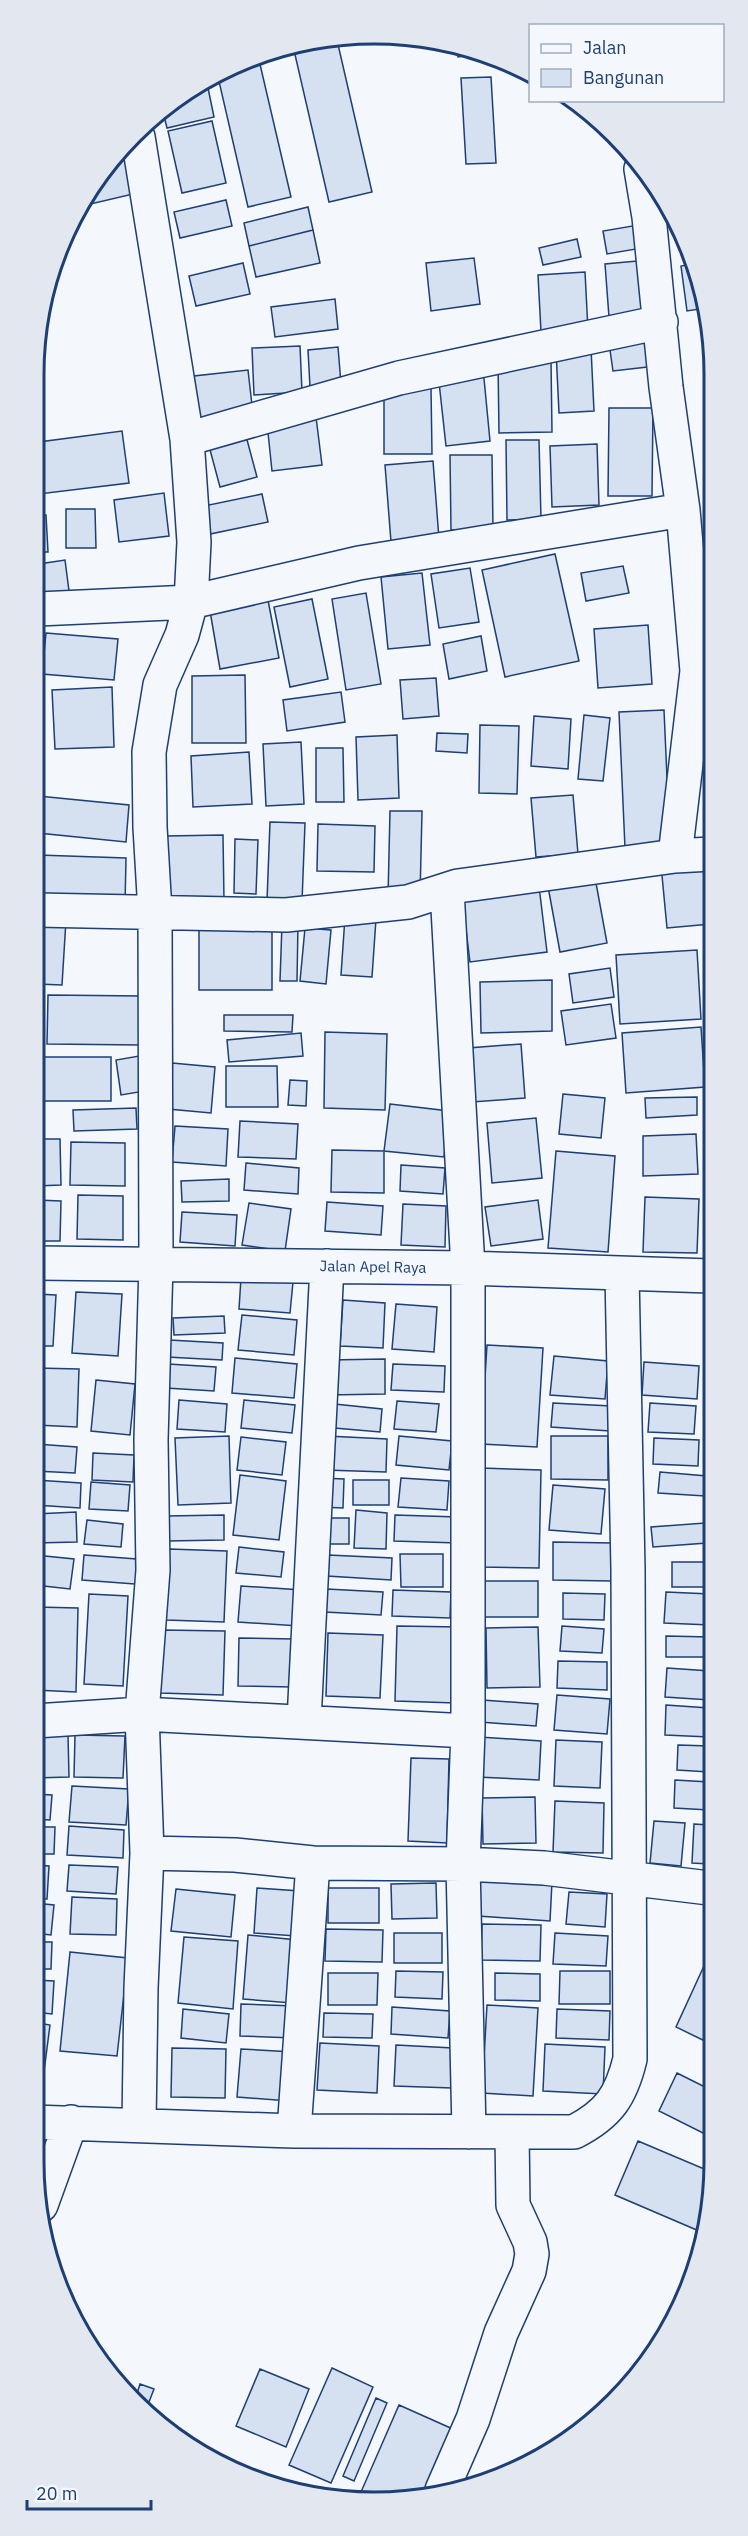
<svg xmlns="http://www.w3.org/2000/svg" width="748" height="2536" font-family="'IBM Plex Sans',sans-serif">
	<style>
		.building { fill: #d5e0f0; stroke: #1d3f73; stroke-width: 1.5 }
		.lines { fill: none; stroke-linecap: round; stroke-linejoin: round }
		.minor-casing { stroke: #1d3f73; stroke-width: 36 }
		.minor { stroke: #f4f7fb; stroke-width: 33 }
		.labels { text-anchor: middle; stroke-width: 4.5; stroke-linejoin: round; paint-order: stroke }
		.street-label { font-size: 15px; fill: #1d3f73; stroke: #f4f7fb }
		.rim { fill: none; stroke: #1d3f73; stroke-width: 3 }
	</style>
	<rect width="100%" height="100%" fill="#f4f7fb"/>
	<path class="building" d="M307,40h30l35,152 -43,10 -36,-156z
		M456,45l22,9 -20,3z
		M259,60l32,137 -43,10 -30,-130z
		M491,77l5,86 -30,1 -5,-86z
		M208,81l1,4 -25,6z
		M208,88l6,29 -47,11 -4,-16 18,-18z
		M212,121l14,62 -44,10 -14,-62z
		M134,141l12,50 -64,15 8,-21z
		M226,200l6,26 -52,12 -6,-26z
		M308,207l5,23 -64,16 -5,-23z
		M644,224l4,23 -41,7 -4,-23z
		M313,230l7,33 -64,14 -7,-31z
		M577,239l4,18 -38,8 -4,-17z
		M474,258l6,46 -49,7 -5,-48z
		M648,260l4,52 -43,5 -4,-53z
		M243,263l7,31 -54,12 -7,-30z
		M692,264l14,44 -19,3 -6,-45z
		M585,272l3,58 -47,2 -3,-57z
		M335,299l3,30 -63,8 -4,-30z
		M652,330l4,36 -43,5 -5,-35z
		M300,346l2,46 -48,3 -2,-47z
		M338,347l3,37 -31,3 -2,-37z
		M591,348l3,63 -35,2 -3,-63z
		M551,360l1,72 -53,1 -1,-72z
		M483,368l7,73 -44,5 -8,-73z
		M248,370l5,44 -54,6 -5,-44z
		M431,387l1,67h-48v-66z
		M609,408h44l-1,88h-44z
		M316,417l6,48 -50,6 -5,-48z
		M122,431l7,52 -90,11v-52z
		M246,436l11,41 -37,10 -11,-41z
		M506,440h33l2,79 -34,1z
		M597,444l2,61 -47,2 -2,-61z
		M450,455h42l1,74 -42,1z
		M710,459h2v33h-1z
		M433,461l6,78 -48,3 -6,-77z
		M164,493l5,43 -50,6 -5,-42z
		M262,494l6,28 -58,12 -6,-28z
		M66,509h29l1,39h-30z
		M39,515h7l2,37h-9z
		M555,554l24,107 -74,16 -23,-107z
		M65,560l4,31 -31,5 1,-32z
		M623,566l6,27 -43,8 -5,-28z
		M470,568l9,54 -40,6 -8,-54z
		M422,573l8,72 -42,4 -7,-72z
		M366,593l15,91 -35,6 -14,-91z
		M312,599l16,80 -38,8 -16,-80z
		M268,600l11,58 -59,11 -10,-58z
		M648,625l4,59 -54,4 -4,-59z
		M46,633l72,6 -4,41 -72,-6z
		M481,636l6,35 -38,8 -6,-35z
		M245,675l1,68h-54v-67z
		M436,678l3,38 -36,3 -3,-39z
		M112,687l2,60 -59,2 -3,-59z
		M341,692l4,30 -58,9 -4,-31z
		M664,710l6,136 -45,2 -6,-136z
		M704,713l7,1v54l-14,-2z
		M584,715l26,3 -7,63 -25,-2z
		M534,716l37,3 -3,50 -37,-3z
		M480,725l39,1 -2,68 -38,-1z
		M437,733l31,1 -1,19 -31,-2z
		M397,735l2,63 -41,2 -2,-63z
		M301,742l3,62 -38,2 -3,-62z
		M316,748h27l1,54h-28z
		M249,752l3,52 -59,3 -2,-51z
		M573,795l5,59 -42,3 -5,-59z
		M38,796l91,9 -3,37 -88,-9z
		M390,811h32l-2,86h-32z
		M270,822l35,1 -3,79 -35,-1z
		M318,824l57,2 -1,46 -57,-1z
		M223,835l1,65 -57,1 -1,-65z
		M235,839l23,1 -2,54 -22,-1z
		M38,855l88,3 -1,47 -88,-4z
		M711,860v64l-44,4 -6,-63z
		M594,872l13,71 -47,9 -13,-71z
		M538,878l9,74 -77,10 -9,-73z
		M345,917l31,2 -4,58 -31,-2z
		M37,919l29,1 -4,65 -25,-1z
		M282,924h16l-1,57h-17z
		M199,928h73v62h-73z
		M305,928l26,2 -5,54 -26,-3z
		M697,950l4,69 -81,5 -4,-69z
		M610,968l4,29 -41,6 -4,-29z
		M552,980v51l-71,2 -1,-51z
		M48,995l94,1v49l-95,-1z
		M611,1004l5,34 -50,7 -5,-34z
		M224,1015h69l-1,17 -68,-1z
		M701,1027l4,60 -79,6 -4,-60z
		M325,1032l62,2 -2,76 -61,-2z
		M301,1033l2,23 -74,6 -2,-22z
		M521,1044l4,54 -53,4 -4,-54z
		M139,1056l6,35 -24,4 -5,-35z
		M37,1057h74v44h-74z
		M172,1063l43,4 -4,46 -43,-4z
		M226,1066h51l1,41h-52z
		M290,1080l17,1 -1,25 -18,-1z
		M563,1094l42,4 -4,40 -42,-4z
		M697,1097v18l-51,3 -1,-20z
		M390,1104l59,7 -5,46 -60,-6z
		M136,1108l1,21 -63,2 -1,-21z
		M536,1118l6,60 -50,5 -5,-60z
		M240,1121l58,3 -2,35 -58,-2z
		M175,1126l53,3 -2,37 -54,-4z
		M696,1134l2,40 -55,2v-40z
		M37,1139h23l1,46 -25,1z
		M71,1142l54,1v43l-55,-1z
		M332,1150l52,1v42l-53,-1z
		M556,1151l59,5 -7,96 -60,-4z
		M246,1163l53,5 -1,26 -54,-4z
		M401,1165l44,3 -2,26 -43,-3z
		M229,1179v22l-47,1 -1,-21z
		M78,1195l45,1v44l-46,-1z
		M645,1197l54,2 -2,54 -54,-1z
		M36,1200l25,1 -1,40h-24z
		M538,1200l5,39 -52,7 -6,-39z
		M327,1202l56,4 -2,29 -56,-4z
		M249,1203l42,6 -6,42 -43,-6z
		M403,1204l43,2 -1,41 -44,-2z
		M182,1212l55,3 -2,31 -55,-4z
		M241,1278l52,4 -3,31 -51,-4z
		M76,1292l46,2 -4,62 -46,-3z
		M36,1294l20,1 -3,51h-17z
		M343,1300l42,3 -2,45 -43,-2z
		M396,1304l41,3 -3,45 -42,-3z
		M242,1315l55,5 -3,35 -56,-5z
		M224,1316l1,17 -51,2 -1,-17z
		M169,1340l54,3 -1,17 -55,-3z
		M487,1345l56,3 -6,99 -56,-3z
		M554,1356l54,5 -3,38 -55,-4z
		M235,1358l62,6 -3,34 -62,-5z
		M385,1359v35l-57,1v-35z
		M644,1362l55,4 -2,33 -55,-4z
		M168,1364l48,3 -2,24 -48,-3z
		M393,1364l52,2 -1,26 -53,-2z
		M36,1368l43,1 -2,58 -41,-2z
		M96,1380l39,4 -5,51 -39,-4z
		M179,1400l48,4 -2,28 -48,-3z
		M244,1400l51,5 -3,28 -51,-5z
		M397,1401l42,3 -3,28 -42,-3z
		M325,1403l57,6 -2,23 -57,-5z
		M553,1403l58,3 -1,25 -59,-4z
		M650,1403l46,3 -2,28 -46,-2z
		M229,1436l2,67 -53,2 -3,-67z
		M327,1436l60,3 -1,33 -61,-2z
		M399,1436l53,5 -3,29 -53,-5z
		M551,1436h57v44l-57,-1z
		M241,1437l45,5 -4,33 -45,-5z
		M654,1438l45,2 -1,26 -45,-2z
		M36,1444l41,3 -2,26 -40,-2z
		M93,1453l41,2 -1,27 -41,-2z
		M481,1468l60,2 -2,98 -60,-1z
		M660,1472l47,4 -2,20 -47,-3z
		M240,1475l46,6 -7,59 -46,-5z
		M321,1478l23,1 -1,29 -23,-1z
		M401,1478l48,3 -2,29 -49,-3z
		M35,1480l46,3 -1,25 -45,-3z
		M353,1480h36v25h-36z
		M91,1482l39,3 -2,26 -39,-2z
		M553,1485l52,4 -4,45 -52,-4z
		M356,1510l31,3 -1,36 -32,-1z
		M76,1512l1,30 -42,1v-29z
		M224,1515v25l-58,1v-25z
		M395,1515l63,2v26l-64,-2z
		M324,1518h25v26h-25z
		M87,1520l36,4 -2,23 -37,-3z
		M705,1523l2,20 -54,4 -2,-20z
		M553,1542l60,1 -1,38 -59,-1z
		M239,1547l45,5 -3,25 -45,-4z
		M169,1549l58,2 -3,71 -58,-2z
		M400,1554h43v33h-42z
		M35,1555l39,4 -4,30 -35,-4z
		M84,1555l66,5 -2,25 -66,-5z
		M328,1555l64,3 -1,22 -64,-4z
		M672,1562h38v25h-38z
		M483,1581h55v36h-55z
		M241,1586l61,4 -3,36 -61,-4z
		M327,1589l56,3 -2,23 -56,-3z
		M393,1590l58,2 -1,26 -58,-2z
		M666,1592l44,2v31l-46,-2z
		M563,1593l42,1 -1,26 -41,-1z
		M89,1594l39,2 -5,90 -39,-2z
		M35,1607l43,1 -2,84 -41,-2z
		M397,1626l62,1 -3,76 -61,-2z
		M562,1626l42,3 -2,24 -42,-2z
		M538,1627l2,60 -53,1 -1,-60z
		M162,1630l63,1 -2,64 -63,-2z
		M328,1633l55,2 -3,63 -54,-2z
		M666,1636l44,1v20h-44z
		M239,1638l55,1 -1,48 -55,-1z
		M558,1661l49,1v28l-50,-2z
		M667,1668l43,3v29l-45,-3z
		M557,1695l53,4 -3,35 -53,-4z
		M482,1700l56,4 -2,22 -56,-4z
		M666,1705l43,3v29l-44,-2z
		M68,1735l1,42 -35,1v-42z
		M75,1735l50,1 -2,42 -49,-1z
		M479,1737l62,4 -2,39 -62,-3z
		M556,1740l46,2 -2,46 -46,-2z
		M678,1745l31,1v26l-32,-2z
		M411,1758l38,1 -2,84 -39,-2z
		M675,1780l34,2v28l-35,-2z
		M72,1786l57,3 -3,36 -57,-3z
		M34,1794l18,1 -2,25 -16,-1z
		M535,1797l1,46 -53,1 -1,-46z
		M555,1801l49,2 -1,50 -50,-1z
		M654,1821l31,2 -4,43 -31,-3z
		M694,1824l15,1v39l-17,-1z
		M69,1826l55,4 -1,28 -56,-3z
		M34,1827h21l-1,27h-20z
		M34,1865l15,1 -2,33 -13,-1z
		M69,1865l49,2 -2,27 -49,-3z
		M480,1878l72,4 -2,39 -72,-5z
		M436,1883l1,35 -45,1 -1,-35z
		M257,1888l43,3 -4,45 -42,-3z
		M328,1888h51v35h-51z
		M176,1889l59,6 -4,42 -60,-6z
		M569,1892l38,2 -2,33 -39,-3z
		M72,1897l45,2 -1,36 -46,-1z
		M34,1903l20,2 -3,30 -17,-2z
		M482,1924l59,1 -1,36 -59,-1z
		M326,1929l57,1 -1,32 -57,-1z
		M394,1933h48v30h-48z
		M555,1933l53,3 -2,30 -53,-2z
		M248,1935l49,5 -5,63 -49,-4z
		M184,1937l54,4 -5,68 -55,-6z
		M34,1942h18l-1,27h-17z
		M70,1952l58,6 -11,98 -57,-5z
		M709,1955v88l-33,-16z
		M396,1971l47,1 -1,27 -47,-2z
		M560,1971h50v33h-51z
		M328,1973h50l-1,32h-49z
		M495,1973l45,1v27l-45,-1z
		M34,1980l20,1 -2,33 -18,-2z
		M241,2004l53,2 -1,32 -53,-2z
		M487,2005l51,3 -5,88 -51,-3z
		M392,2007l58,4 -2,27 -57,-4z
		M183,2009l46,5 -3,29 -45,-5z
		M557,2009l53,2 -1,29 -53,-2z
		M324,2013l49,1 -1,24 -49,-1z
		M33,2022l17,3 -12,93 -5,-1z
		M320,2043l59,3 -2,47 -60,-3z
		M545,2044l60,3 -2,47 -60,-3z
		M396,2045l57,3 -1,40 -58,-2z
		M172,2048l54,1 -1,49 -54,-1z
		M241,2049l52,3 -4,49 -52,-4z
		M677,2073l32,16v47l-50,-25z
		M638,2141l71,30v57l-3,6 -91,-39z
		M332,2368l41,19 -42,96 -42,-18z
		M260,2369l49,20 -23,58 -50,-21z
		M140,2384l14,5 -5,13 -13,-5z
		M376,2398l11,5 -33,78 -11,-5z
		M399,2405l65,29 -25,57 -61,8 -17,-7z"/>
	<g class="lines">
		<defs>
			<path id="minor" d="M138,137l49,302 7,103 -3,60 -9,33 -22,50 -11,67 1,75 5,85 1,352 -5,176 2,130 -11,144 326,17
				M641,169l8,48 17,170 17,123 14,161 -22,185 36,-2
				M187,439l212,-61 262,-56
				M38,609l153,-7 168,-39 324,-53
				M447,890l21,378v463l-5,133 6,268
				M37,910l249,5 122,-13 50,-16 217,-30
				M36,1263l432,5 242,8
				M35,1721l107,-7 5,139 88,2 78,8 150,1 81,4 165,20
				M304,1721l23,-455
				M33,2122l261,9 280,1c35,-18 47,-36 56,-73l-2,-490 -6,-295
				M139,2125l2,-137 6,-135
				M294,2131l19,-268
				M41,2205l30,-83
				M442,2490l31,-71 28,-86 28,-62 3,-17 -2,-12 -17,-37 -1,-72"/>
		</defs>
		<use href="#minor" class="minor-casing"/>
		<use href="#minor" class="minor"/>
	</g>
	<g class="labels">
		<g class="street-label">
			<text transform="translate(373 1267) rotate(1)" y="5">Jalan Apel Raya</text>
		</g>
	</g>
	<path d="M0 0H748V2536H0ZM374 44H374A330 330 0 0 1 704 374V2162A330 330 0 0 1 374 2492H374A330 330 0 0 1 44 2162V374A330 330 0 0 1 374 44Z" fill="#e3e8f0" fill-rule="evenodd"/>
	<path class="rim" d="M374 44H374A330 330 0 0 1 704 374V2162A330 330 0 0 1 374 2492H374A330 330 0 0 1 44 2162V374A330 330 0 0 1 374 44Z"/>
	<rect x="529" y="24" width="195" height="78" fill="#f4f7fb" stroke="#9eadc5" stroke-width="1.5"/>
	<rect x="541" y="44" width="30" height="9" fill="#f4f7fb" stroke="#9eadc5" stroke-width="1.5"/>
	<text x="583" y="54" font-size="18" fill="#1d3f73">Jalan</text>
	<rect x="541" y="69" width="30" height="18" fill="#d5e0f0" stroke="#9eadc5" stroke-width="1.5"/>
	<text x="583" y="84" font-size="18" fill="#1d3f73">Bangunan</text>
	<path d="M27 2500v9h124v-9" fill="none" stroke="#1d3f73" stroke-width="3"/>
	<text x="36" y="2500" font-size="18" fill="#1d3f73" stroke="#f4f7fb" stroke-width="4.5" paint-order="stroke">20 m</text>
</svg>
